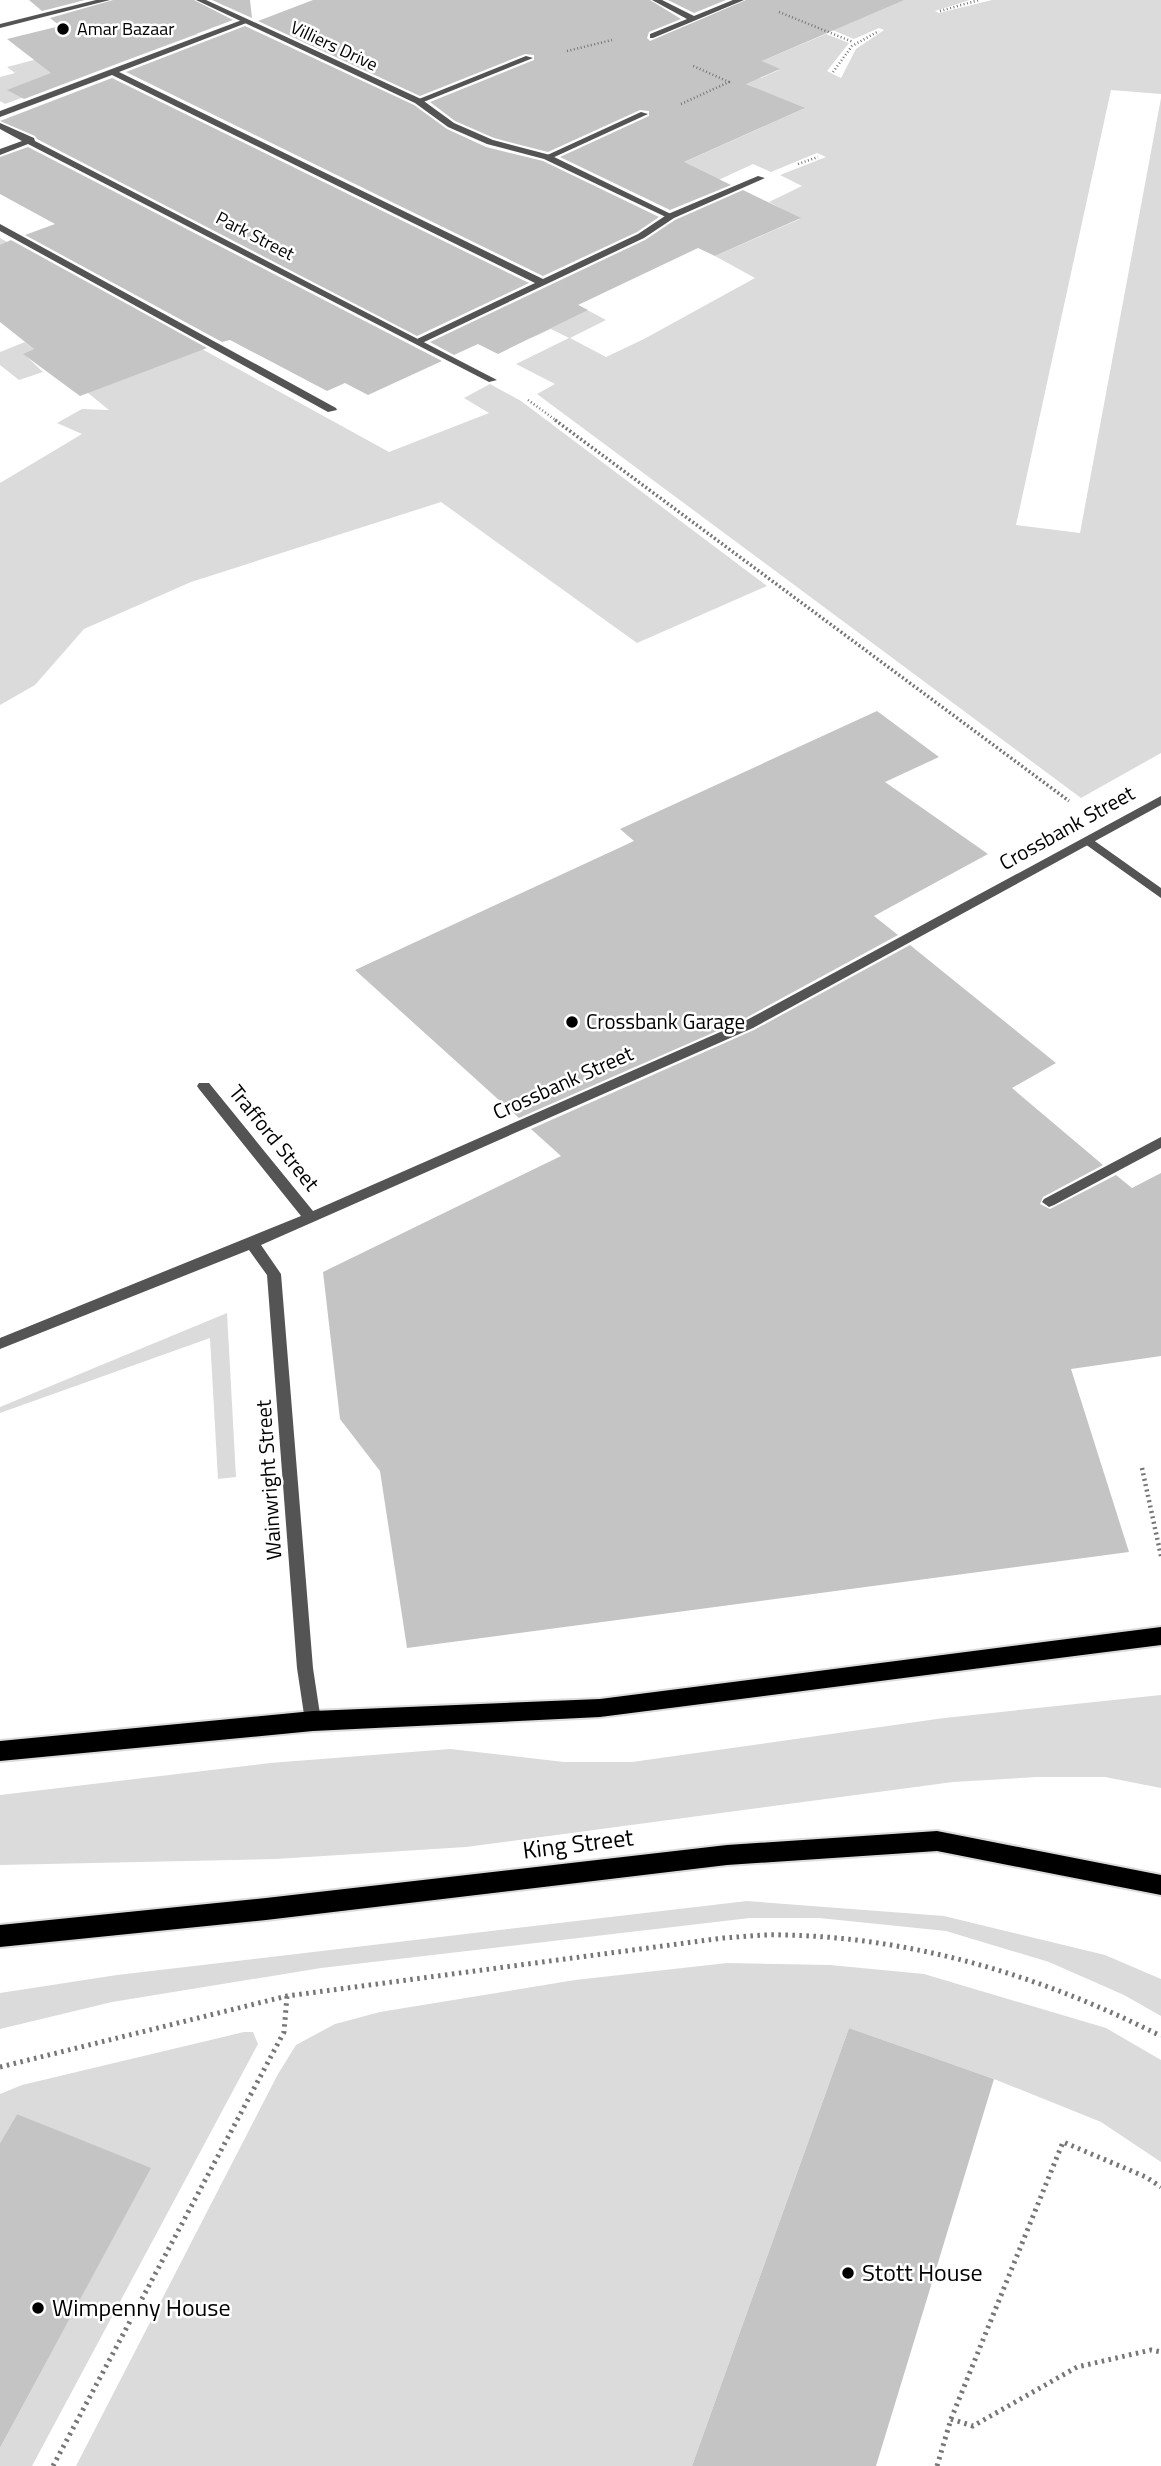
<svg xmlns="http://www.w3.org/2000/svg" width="1161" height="2466" font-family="'Titillium Web',sans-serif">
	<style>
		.green { fill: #dbdbdb }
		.building { fill: #c4c4c4 }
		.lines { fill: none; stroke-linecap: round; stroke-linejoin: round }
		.trunk-casing { stroke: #dbdbdb; stroke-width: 4 }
		.path-far3 { stroke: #767676; stroke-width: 2.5; stroke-dasharray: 1 2.5; stroke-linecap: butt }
		.path-far2 { stroke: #767676; stroke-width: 3.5; stroke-dasharray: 2 2.5; stroke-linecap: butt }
		.path-far1 { stroke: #767676; stroke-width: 4.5; stroke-dasharray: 2 3.5; stroke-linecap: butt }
		.path { stroke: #767676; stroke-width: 5; stroke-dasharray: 2.5 4.5; stroke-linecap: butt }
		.service { fill: #545454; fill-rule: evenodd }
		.minor { fill: #545454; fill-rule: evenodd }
		.trunk { fill: #000; fill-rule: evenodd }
		.poi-dot { fill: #000; stroke: #fff; stroke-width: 2.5 }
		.labels { text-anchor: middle; stroke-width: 5; stroke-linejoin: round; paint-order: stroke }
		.far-poi-label { font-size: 18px; fill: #000; stroke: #fff; text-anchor: start }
		.far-street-label { font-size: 18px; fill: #000; stroke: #fff }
		.street-label { font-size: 21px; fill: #000; stroke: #fff }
		.poi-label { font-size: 21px; fill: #000; stroke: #fff; text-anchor: start }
		.near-street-label { font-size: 24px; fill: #000; stroke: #fff }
		.near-poi-label { font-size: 24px; fill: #000; stroke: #fff; text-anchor: start }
	</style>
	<rect width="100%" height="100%" fill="#fff"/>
	<path class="green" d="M900,0h70l-35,11 4,2 53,-13h169v94l-50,-4 -95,435 64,8 81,-435v655l-80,45 -544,-404 18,-10 -39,-20 53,-26 -18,-9 -22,10 49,-34 28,15 -36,18 36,19 38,-18 111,-61 -40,-22 85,-37 -31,-17 33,-16 -22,-11 46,-18 -9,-4 -46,19 -18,-8 -69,32 -38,-17 157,-70 -75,-33 15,-6 18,8 18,-8 -17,-9 64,-27 23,9 -22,28 14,7 15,-29 28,-19 -5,-2 -25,11 -24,-10z
		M172,24l26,10 -193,70 -5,-3v-24l15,-4 -8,-6z
		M0,238l389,214 100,-39 -25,-15 26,-14 31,17 246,185 -130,57 -196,-141 -250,80 -107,47 -49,56 -35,20v-222l82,-49 -25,-11 25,-14 27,1 -21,-17 -88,-137z
		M25,342l9,7 -10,5 19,18 -24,8 -19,-15v-13z
		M227,1313l9,164 -18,2 -8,-141 -210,75v-6z
		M1161,1695v93l-56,-11h-68l-84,5 -487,65 -190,12 -276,6v-70l270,-32 180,-14 114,13h68l312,-44z
		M747,1901l197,15 161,39 56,24v37l-37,-21 -75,-33 -103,-31 -127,-13h-69l-429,50 -209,34 -112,27v-36l117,-18z
		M727,1963l103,2 94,9 182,54 55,32v102l-60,-40 -107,-43 -145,-51 -157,438h-616l202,-392 18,-29 39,-21 45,-12 195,-32z
		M244,2032h9l5,12 -226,422h-32v-18l150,-279 -133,-55 -17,29v-49l22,-9z"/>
	<path class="building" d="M29,0h56l-43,11z
		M113,0h81l39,20 -209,79 -17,-9 44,-17 -44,-34 53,-13 -10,-8z
		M212,0h38l2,18z
		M313,0h337l31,19 -32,13 -2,6 3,3 96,-41h158l-142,61 18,8 -34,15 59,24 -121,54 47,23 -61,25 -110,-53 89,-41v-5l-9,-1 -92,42 -54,-14 -39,-17 -25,-19 104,-42v-5l-9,-1 -105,42 -162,-75z
		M668,0h58l-32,13z
		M245,26l169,79 33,24 39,18 57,14 116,56 -22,15 -94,44 -417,-204z
		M112,78l417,205 -112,53 -380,-197 -2,-3 -35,-15z
		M28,147l414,214 -74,34 -23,-12 -18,8 -97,-51 -8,2 -197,-107 30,-11 -55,-30v-37z
		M743,190l58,28 -86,38 -17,-8 -120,57 10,5 -90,44 -20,-10 -24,11 -24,-13 215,-102 30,-20z
		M11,240l196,108 -127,48 -57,-42 11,-5 -34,-27v-77z
		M877,711l62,46 -54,25 103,72 -114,62 24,19 -156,85 -223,98 -164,-148 279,-129 -14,-12z
		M910,945l146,118 -44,25 91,77 -60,32 -3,7 10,5 66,-34 16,13 29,-15v183l-90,13 58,183 -722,96 -27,-177 -40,-52 -17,-147 238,-116 -30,-27 223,-99z
		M849,2028l145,51 -118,387h-184z
		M17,2114l134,54 -151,280v-305z"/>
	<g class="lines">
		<defs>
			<path id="trunk" d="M1161,1627v18l-561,72 -287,14 -313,30v-20l313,-30 287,-12z
				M937,1831l224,44v20l-224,-44 -210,14 -461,55 -266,27v-22l266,-27 461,-53z"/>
		</defs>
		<use href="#trunk" class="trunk-casing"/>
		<path class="path-far3" d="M940,11l39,-11
			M779,12l74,30
			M567,51l45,-11
			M833,72l19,-26 27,-15
			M681,104l48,-22 -38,-17
			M798,164l20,-7
			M528,400l29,21"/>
		<path class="path-far2" d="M555,420l514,381"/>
		<path class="path-far1" d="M1142,1468l19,88"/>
		<path class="path" d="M0,2067l287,-71 436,-58c20,-1 39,-4 59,-3 132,2 262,42 379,101
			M951,2419l22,7 104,-59 74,-17 10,2
			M53,2466l231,-434 3,-36
			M937,2466l14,-47 112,-277 83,35 15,10"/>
		<path class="service" d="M242,20l7,2 -130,50 424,207 95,-45 30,-20 90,-38 7,2 -91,40 -30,20 -224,106 -3,-1v-4l118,-56 -423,-208 -112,42v-6z
			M526,56l7,2 -112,45 -7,-2z
			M641,112l7,2 -98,45 -7,-2z
			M0,224l336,184 1,2 -9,2 -328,-181z
			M1089,837l72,51v10l-76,-54 -2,-3z
			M1161,1137v11l-107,57 -5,2 -7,-5 2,-3z"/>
		<path class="minor" d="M96,0h14l-110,28v-4z
			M196,0h10l215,99 33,24 39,17 57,15 125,61 -7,2 -124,-59 -57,-15 -39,-17 -33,-24z
			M652,0h10l32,16 39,-16h11l-91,38h-3v-4l37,-15z
			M0,123l34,15 1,3 462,239 -8,2 -461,-238 -28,11v-6l22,-8 -22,-12z
			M1161,796v9l-408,223 -492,217 20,29 32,394 8,53 -2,5 -6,2 -6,-2 -2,-5 -8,-53 -30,-393 -18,-25 -249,99v-11l301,-122 -102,-127 -2,-3 2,-3h10l104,128 430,-189z"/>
		<use href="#trunk" class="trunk"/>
	</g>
	<g class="poi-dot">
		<circle cx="63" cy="29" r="7"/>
		<circle cx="572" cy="1022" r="7"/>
		<circle cx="848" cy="2273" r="7"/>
		<circle cx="38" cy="2308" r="7"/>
	</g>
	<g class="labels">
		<g class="far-poi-label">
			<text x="77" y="35">Amar Bazaar</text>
		</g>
		<g class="far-street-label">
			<text transform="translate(334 46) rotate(25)" y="6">Villiers Drive</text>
			<text transform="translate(255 236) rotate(27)" y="6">Park Street</text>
		</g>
		<g class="street-label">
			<text transform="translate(1067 828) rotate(-29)" y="7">Crossbank Street</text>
			<text transform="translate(563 1083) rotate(-24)" y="7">Crossbank Street</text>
			<text transform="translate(274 1138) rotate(51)" y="7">Trafford Street</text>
			<text transform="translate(269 1480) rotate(-94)" y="7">Wainwright Street</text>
		</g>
		<g class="poi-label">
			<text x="586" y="1029">Crossbank Garage</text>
		</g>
		<g class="near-street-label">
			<text transform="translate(578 1844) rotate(-7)" y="8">King Street</text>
		</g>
		<g class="near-poi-label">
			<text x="862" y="2281">Stott House</text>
			<text x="52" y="2316">Wimpenny House</text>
		</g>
	</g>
</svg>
